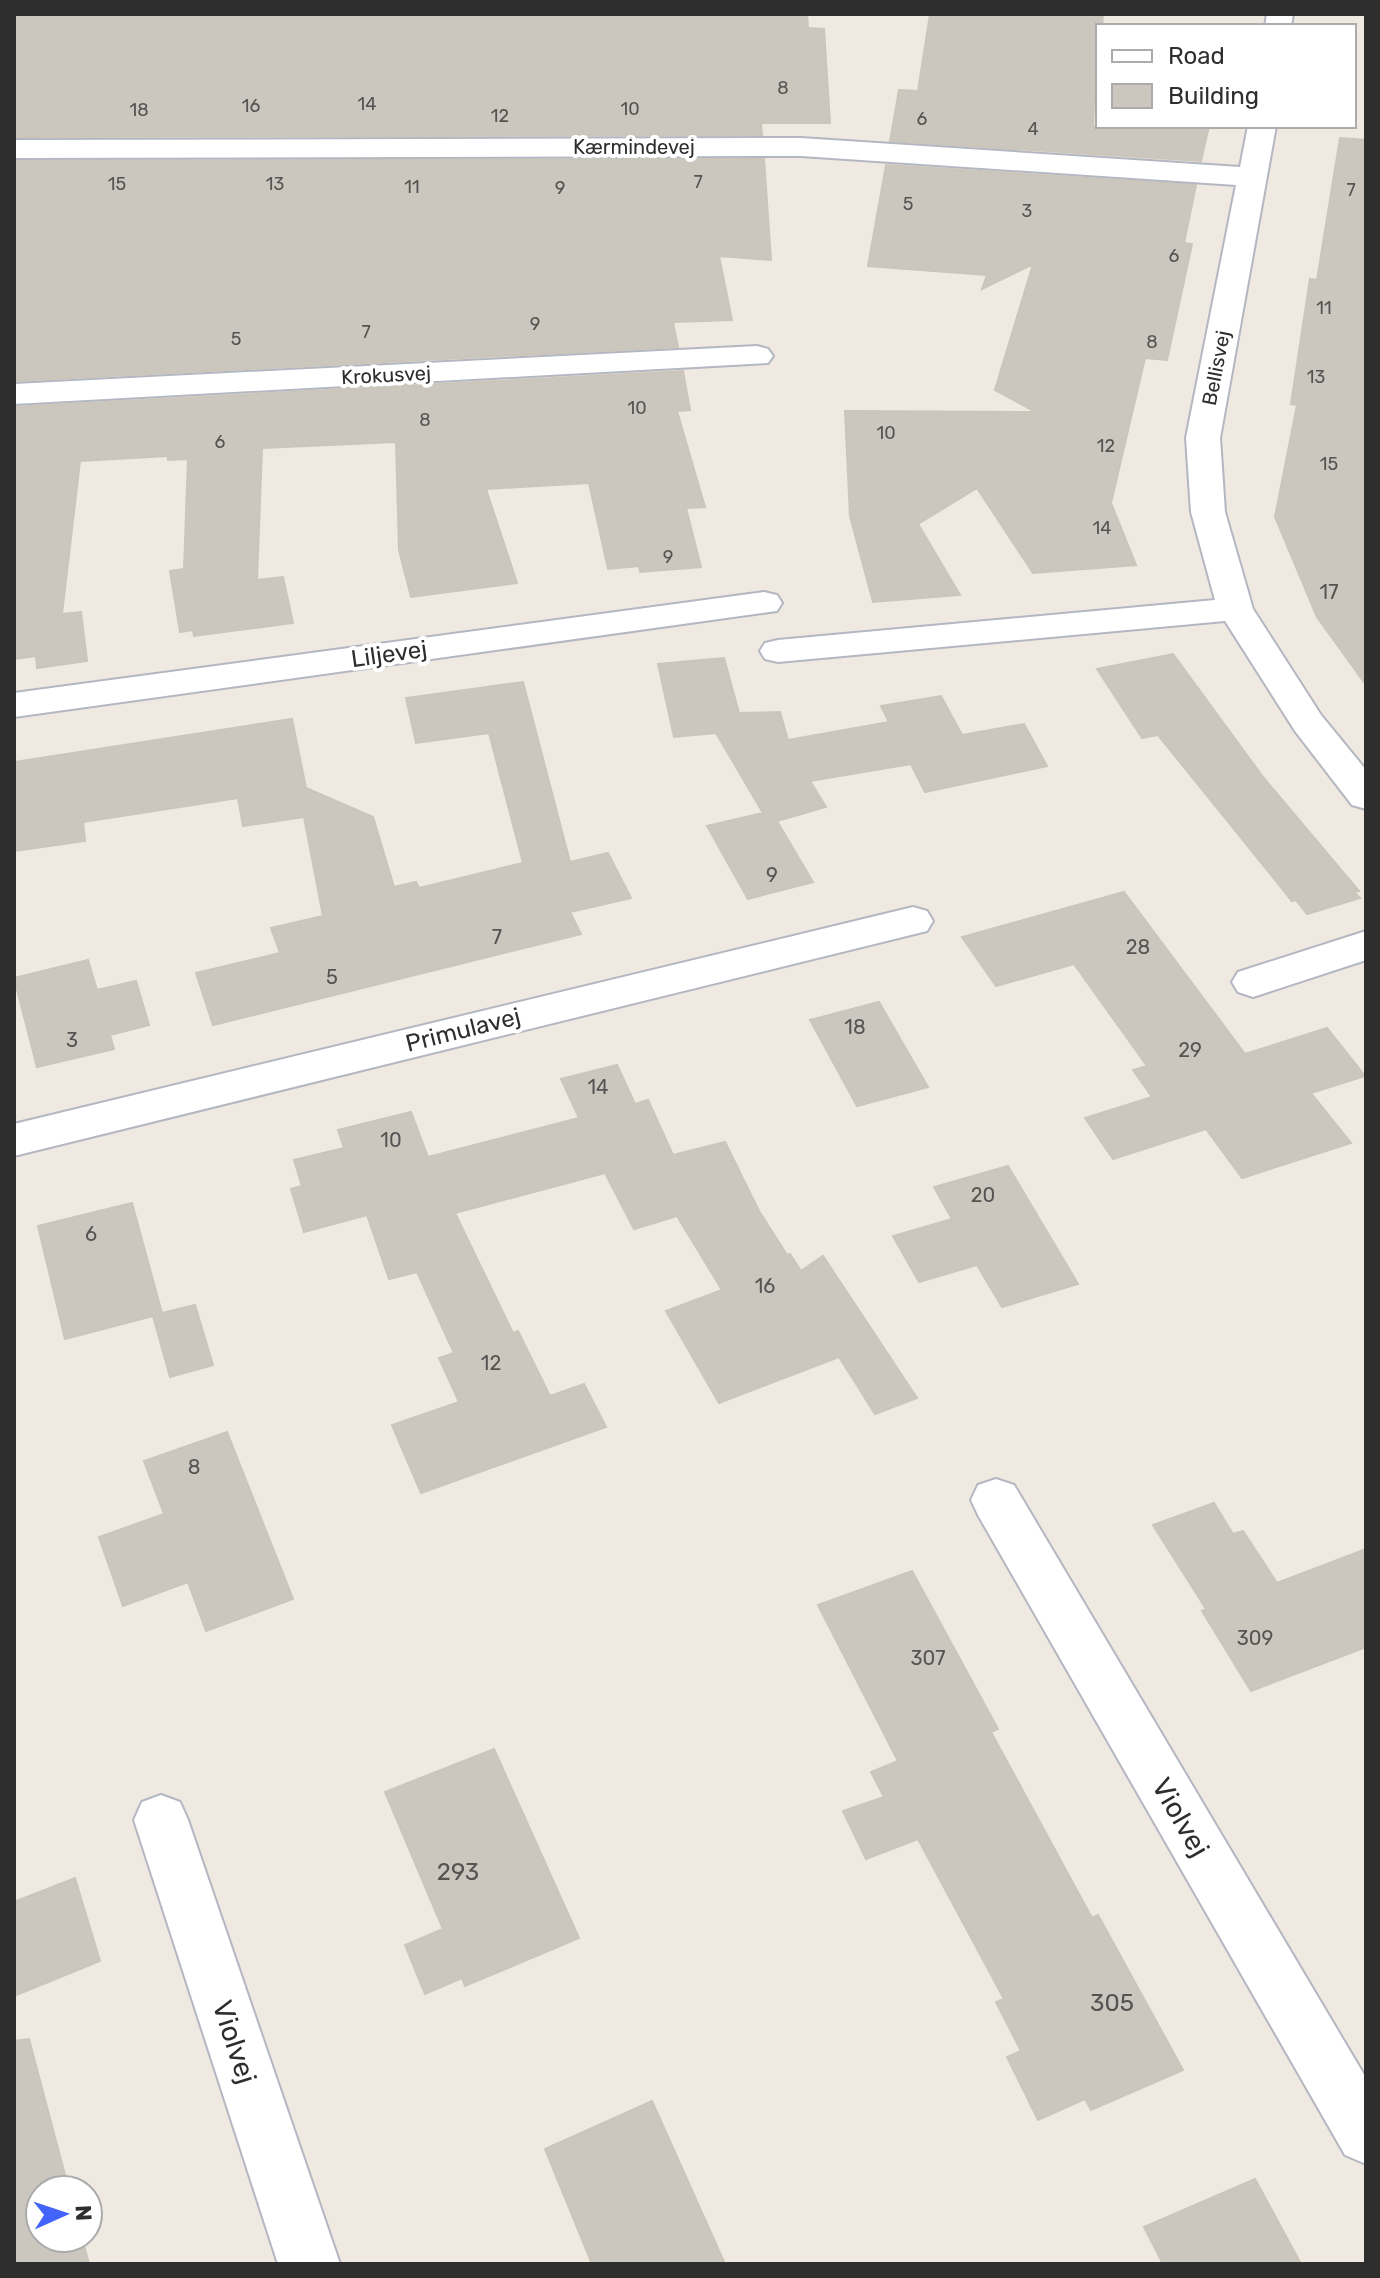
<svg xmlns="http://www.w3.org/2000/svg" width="1380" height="2278" font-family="Rubik,sans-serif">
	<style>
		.building { fill: #cbc7bf; stroke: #cbc5ba; stroke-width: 2 }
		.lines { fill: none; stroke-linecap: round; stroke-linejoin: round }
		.minor-casing { stroke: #b4b7c1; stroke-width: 4 }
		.minor { fill: #fff; fill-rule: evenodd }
		.labels { text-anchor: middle; stroke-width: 8; stroke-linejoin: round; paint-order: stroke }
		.far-number-label { font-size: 18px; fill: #555452 }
		.far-street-label { font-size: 20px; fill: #2e2e2e; stroke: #fff }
		.number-label { font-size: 20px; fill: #555452 }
		.street-label { font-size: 24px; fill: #2e2e2e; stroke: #fff }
		.near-number-label { font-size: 24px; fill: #555452 }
		.near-street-label { font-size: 28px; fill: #2e2e2e; stroke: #fff }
	</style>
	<rect width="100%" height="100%" fill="#efe9e1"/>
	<path class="building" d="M14,14h793l1,14 16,1 6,94h-69l1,12 -748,2z
		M930,14h173l-1,12h-4l-5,100h116l-8,35 -311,-20 9,-51 19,1z
		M1340,138l26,2v545l-49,-68 -42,-100 22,-112 -6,-1 19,-125 7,1z
		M764,159l7,101 -52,-4 13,64 -59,2 5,25 -664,34v-220z
		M886,165l310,20 -12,58 8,1 -25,116 -22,-2 -34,145 25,62 -103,8 -56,-85 -59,36 42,71 -87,7 -23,-86 -5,-105 191,1 -41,-22 38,-126 -51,25 5,-14 -119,-9z
		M683,371l7,39 -13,1 28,96 -19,1 15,59 -61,5 -1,-6 -31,3 -19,-86 -103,6 31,94 -106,14 -12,-47 -3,-108 -134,6 -5,132 26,-3 10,46 -99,13 -1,-6 -13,2 -10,-61 14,-2 4,-110 -20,1v-4l-88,5 -18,153 19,-2 6,49 -50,7 -1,-12 -22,3v-252z
		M1173,654l90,123 96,114 -5,1 6,6 -53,16 -11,-14 -4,1 -134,-166 -16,3 -45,-69z
		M724,658l15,55 41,-1 8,28 101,-18 -8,-16 60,-10 21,39 62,-11 23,42 -122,26 -14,-28 -101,17 16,26 -49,14 36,61 -65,17 -41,-73 56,-13 -47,-80 -42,4 -16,-73z
		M523,682l47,180 38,-9 23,45 -61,14 11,22 -368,91 -17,-52 84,-20 -9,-25 52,-12 -19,-99 -61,9 -5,-28 -155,24 2,19 -71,10v-89l278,-43 14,69 67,29 21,70 22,-5 3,6 104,-25 -34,-130 -73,10 -10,-45z
		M1124,892l121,162 82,-26 38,48 -54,17 40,50 -109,35 -36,-49 -93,30 -28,-41 67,-21 -19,-27 14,-4 -73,-102 -78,22 -34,-49z
		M88,960l9,30 39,-9 13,44 -39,10 4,14 -77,18 -23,-89z
		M879,1002l49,85 -71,19 -47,-86z
		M617,1065l18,39 13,-4 25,55 52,-13 34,69 28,44 3,-1 11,17 22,-15 94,142 -42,16 -36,-57 -120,46 -53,-92 56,-21 -45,-74 -43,13 -29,-56 -150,40 58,120 5,-2 32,65 34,-12 22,43 -185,66 -29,-68 67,-23 -20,-44 15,-5 -37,-81 -28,7 -22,-64 -63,17 -13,-43 11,-3 -8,-26 50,-12 -6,-18 73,-18 17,45 151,-39 -18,-39z
		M1008,1166l70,118 -76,23 -25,-42 -58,17 -26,-46 59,-17 -18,-32z
		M132,1203l30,110 33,-8 18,60 -43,12 -17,-61 -88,23 -27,-113z
		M227,1432l66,167 -87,32 -18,-49 -65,24 -24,-69 65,-23 -20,-53z
		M1214,1503l19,31 10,-3 34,52 89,-34v98l-115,44 -49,-80 4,-2 -53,-84z
		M912,1571l86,158 -7,3 101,186 6,-3 85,155 -92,40 -6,-11 -47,21 -31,-63 14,-6 -25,-49 8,-3 -86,-160 -52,20 -23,-48 41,-14 -13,-25 27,-11 -80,-156z
		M494,1749l85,189 -114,48 -3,-8 -37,16 -20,-49 38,-16 -58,-137z
		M75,1878l25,83 -86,35v-94z
		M29,2039l40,151h-29v48h42l7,26h-75v-223z
		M652,2101l73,163h-133l-47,-115z
		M1255,2179l46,85h-138l-19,-37z"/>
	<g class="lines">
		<defs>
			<path id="minor" d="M1267,14h26l-2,12h-26z
				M1248,126h28l-56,312 5,74 28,97 68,106 45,55v39l-14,-4 -57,-74 -70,-110 -447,41 -13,-3 -5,-8 5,-8 13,-3 437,-40 -24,-88 -5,-74 50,-253 -435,-29 -787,2v-18l787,-2 439,29z
				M757,346l11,3 5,7 -5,7 -754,41v-20z
				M764,592l13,3 5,8 -5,8 -763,106v-24z
				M913,907l14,4 6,10 -6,10 -913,225v-32z
				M1366,931v29l-113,37 -15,-5 -6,-10 6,-10z
				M996,1479l18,6 352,593v86l-21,-9 -367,-640 -7,-15 7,-15z
				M161,1795l19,7 8,18 152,444h-62l-144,-444 8,-18z"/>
		</defs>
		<use href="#minor" class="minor-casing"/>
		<use href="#minor" class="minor"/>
	</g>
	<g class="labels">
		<g class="far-number-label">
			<text x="783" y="94">8</text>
			<text x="367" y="110">14</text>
			<text x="251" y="112">16</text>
			<text x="630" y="115">10</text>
			<text x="139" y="116">18</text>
			<text x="500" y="122">12</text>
			<text x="922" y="125">6</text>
			<text x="1033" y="135">4</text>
			<text x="698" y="188">7</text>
			<text x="117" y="190">15</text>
			<text x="275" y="190">13</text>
			<text x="412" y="193">11</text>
			<text x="560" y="194">9</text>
			<text x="1351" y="196">7</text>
			<text x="908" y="210">5</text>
			<text x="1027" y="217">3</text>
			<text x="1174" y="262">6</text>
			<text x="1324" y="314">11</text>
			<text x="535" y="330">9</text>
			<text x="366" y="338">7</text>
			<text x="236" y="345">5</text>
			<text x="1152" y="348">8</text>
			<text x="1316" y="383">13</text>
			<text x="637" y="414">10</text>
			<text x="425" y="426">8</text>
			<text x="886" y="439">10</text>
			<text x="220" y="448">6</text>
			<text x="1106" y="452">12</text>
			<text x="1329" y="470">15</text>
			<text x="1102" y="534">14</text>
			<text x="668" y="563">9</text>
		</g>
		<g class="far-street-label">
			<text x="634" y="154">Kærmindevej</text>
			<text transform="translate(1216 368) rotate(-79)" y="7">Bellisvej</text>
			<text transform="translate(386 375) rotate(-3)" y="7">Krokusvej</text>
		</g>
		<g class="number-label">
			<text x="1329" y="599">17</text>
			<text x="772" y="882">9</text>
			<text x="497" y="944">7</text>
			<text x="1138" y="954">28</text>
			<text x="332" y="984">5</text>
			<text x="855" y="1034">18</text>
			<text x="72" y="1047">3</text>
			<text x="1190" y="1057">29</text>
			<text x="598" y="1094">14</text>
			<text x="391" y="1147">10</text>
			<text x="983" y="1202">20</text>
			<text x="91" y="1241">6</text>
			<text x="765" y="1293">16</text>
			<text x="491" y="1370">12</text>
			<text x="194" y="1474">8</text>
			<text x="1255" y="1645">309</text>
			<text x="928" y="1665">307</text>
		</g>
		<g class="street-label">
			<text transform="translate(389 654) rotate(-8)" y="8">Liljevej</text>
			<text transform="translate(463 1030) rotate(-14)" y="8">Primulavej</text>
		</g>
		<g class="near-number-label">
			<text x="458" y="1880">293</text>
			<text x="1112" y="2011">305</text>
		</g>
		<g class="near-street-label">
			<text transform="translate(1181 1817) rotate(60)" y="10">Violvej</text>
			<text transform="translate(235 2042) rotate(72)" y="10">Violvej</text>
		</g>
	</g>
	<rect width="1380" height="2278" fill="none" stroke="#2e2e2e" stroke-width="32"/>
	<rect x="1096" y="24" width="260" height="104" fill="#ffffff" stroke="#ababab" stroke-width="2"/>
	<rect x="1112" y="50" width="40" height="12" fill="#ffffff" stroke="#ababab" stroke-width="2"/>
	<text x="1168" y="64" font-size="24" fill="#2e2e2e">Road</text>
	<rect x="1112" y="84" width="40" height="24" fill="#cbc7bf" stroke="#ababab" stroke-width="2"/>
	<text x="1168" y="104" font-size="24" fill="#2e2e2e">Building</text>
	<g transform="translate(64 2214) rotate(87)"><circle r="38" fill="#ffffff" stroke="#ababab" stroke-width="2"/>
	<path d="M0-6L14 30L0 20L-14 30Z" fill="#4264fb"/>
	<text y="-12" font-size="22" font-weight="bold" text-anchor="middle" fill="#2e2e2e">N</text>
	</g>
</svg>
